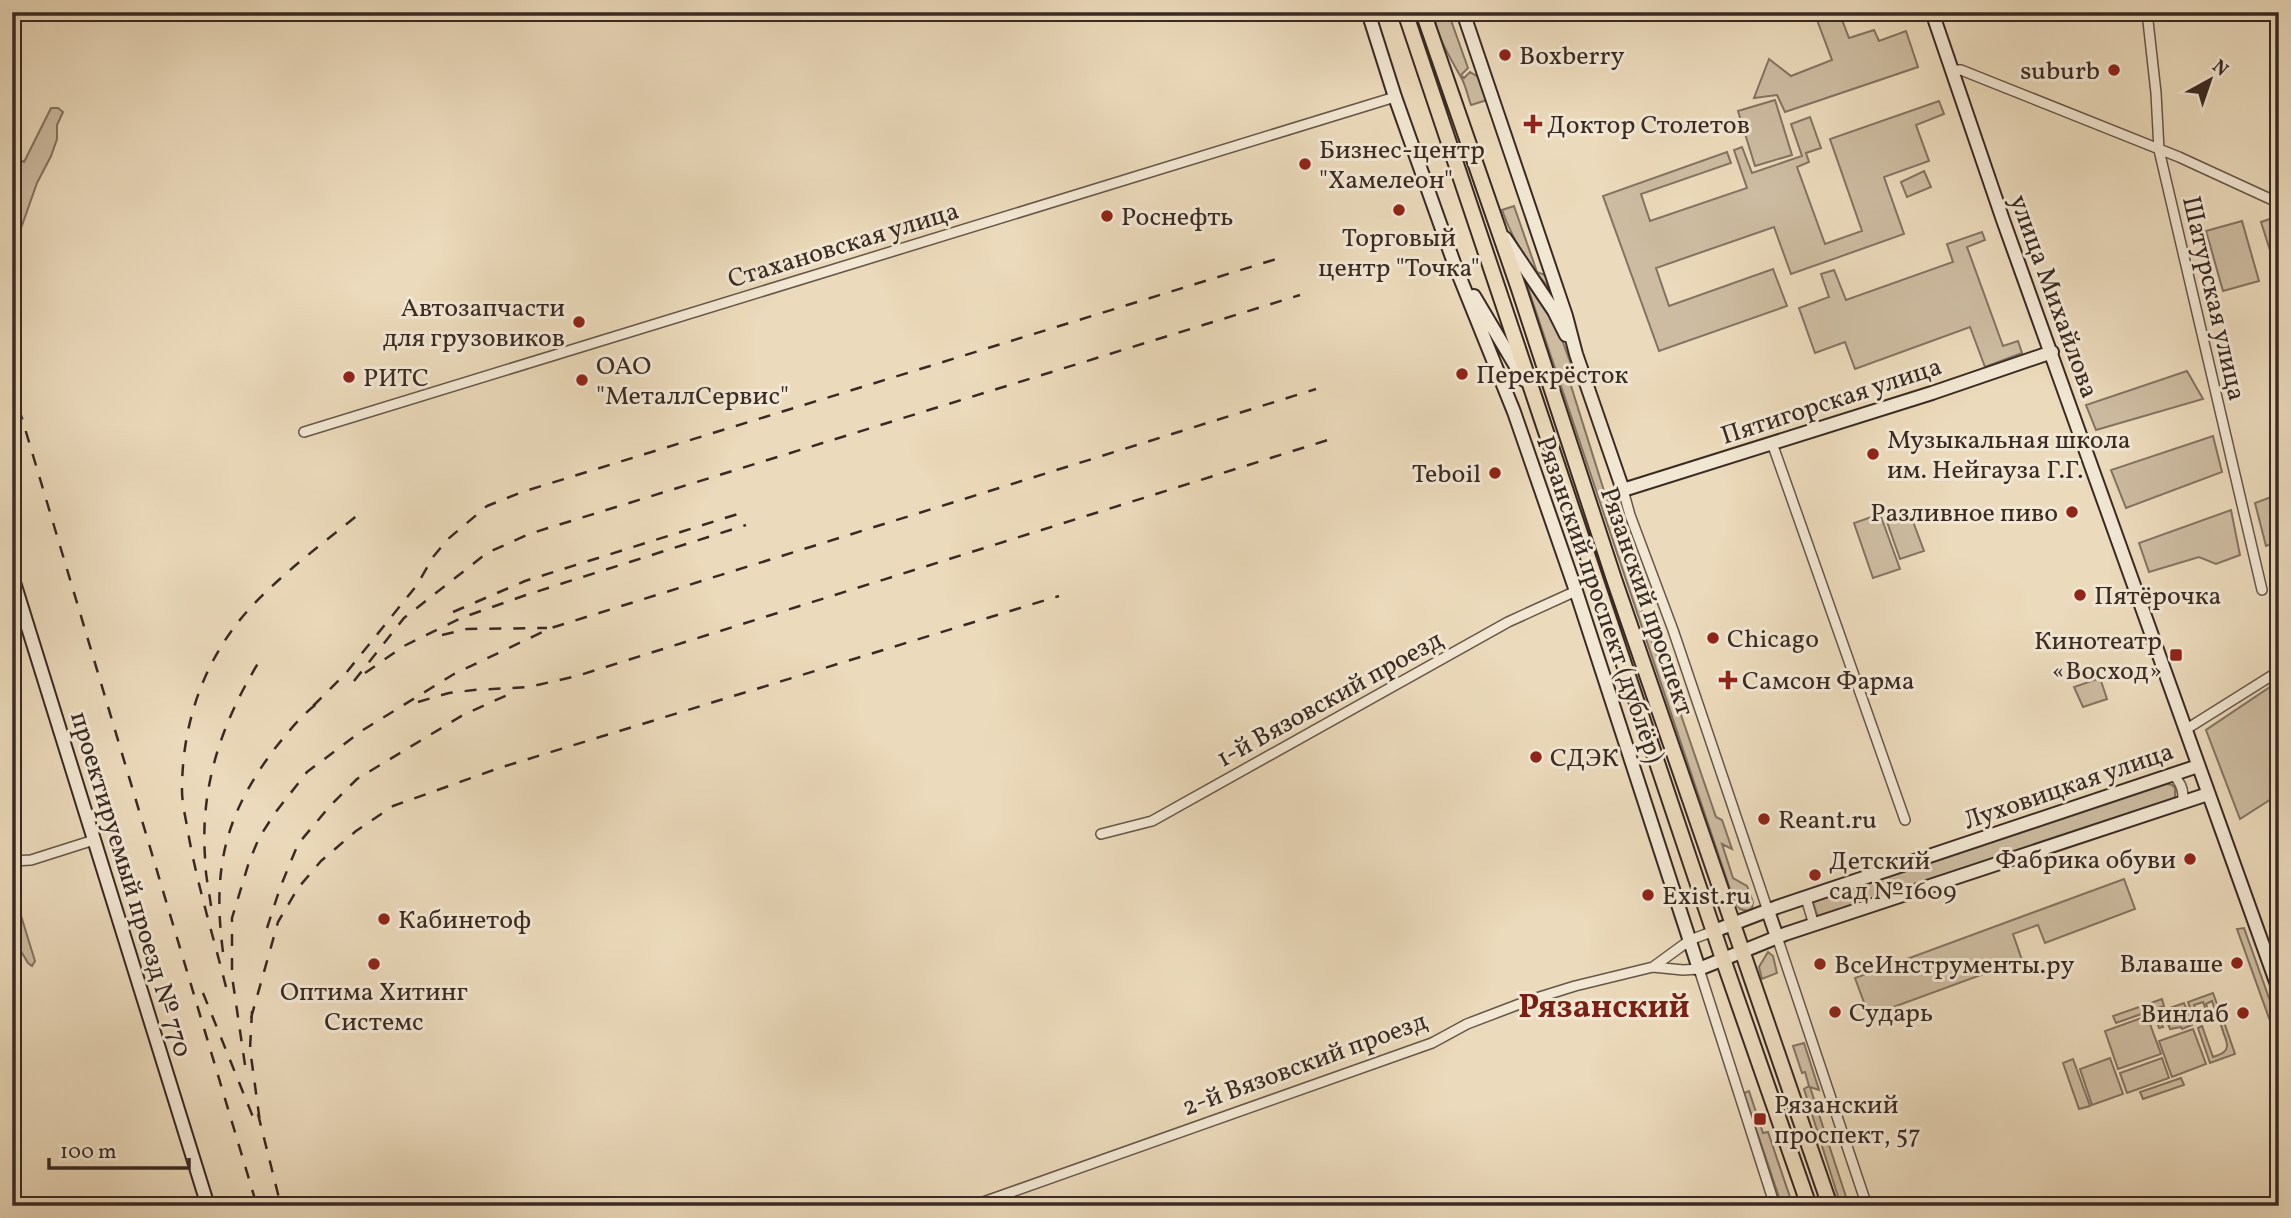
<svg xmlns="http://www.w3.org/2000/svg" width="2291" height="1218" font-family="Vollkorn,serif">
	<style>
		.green { fill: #cdbca1; stroke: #837362; stroke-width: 2 }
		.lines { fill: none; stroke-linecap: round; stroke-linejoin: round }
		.street-casing { stroke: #665649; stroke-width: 12 }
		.secondary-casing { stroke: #392a23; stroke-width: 16 }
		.primary-casing { stroke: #392a23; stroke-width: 18 }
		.street { stroke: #f2e7d3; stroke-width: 9 }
		.secondary { stroke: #f2e7d3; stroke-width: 12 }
		.primary { stroke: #ebdabb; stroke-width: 14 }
		.rail { stroke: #392a23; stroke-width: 2.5; stroke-dasharray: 12 12; stroke-linecap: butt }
		.poi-dot { fill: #8f2418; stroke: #f2e7d3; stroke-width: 2.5 }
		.labels { text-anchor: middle; stroke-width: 6; stroke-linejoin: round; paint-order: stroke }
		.poi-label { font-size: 26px; fill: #392a23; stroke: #f2e7d3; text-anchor: start }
		.street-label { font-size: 26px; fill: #392a23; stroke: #f2e7d3 }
		.district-label { font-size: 33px; font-weight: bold; fill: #7a1f14; stroke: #f2e7d3 }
	</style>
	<rect width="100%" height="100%" fill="#ebdabb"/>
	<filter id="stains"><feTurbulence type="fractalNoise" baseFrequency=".00286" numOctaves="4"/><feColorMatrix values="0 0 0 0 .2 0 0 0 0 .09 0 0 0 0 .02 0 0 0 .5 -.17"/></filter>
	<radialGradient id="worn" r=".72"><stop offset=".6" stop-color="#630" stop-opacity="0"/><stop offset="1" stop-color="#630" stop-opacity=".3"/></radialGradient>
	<path class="green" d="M1434,12h14l20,56 -7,7 3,3 6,-6 8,5 9,23 -16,5c-3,-8 -5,-18 -9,-26 -11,-20 -27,-44 -28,-67z
		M1814,12h25l10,26 25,-8 5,11 27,-10 12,36 -133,45 -8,-17 -23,3 15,-39 22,17 41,-16z
		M1775,100l17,55 -37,11 -17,-55z
		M1939,101l5,13 -28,11 13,36 -45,16 20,57 -113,40 -17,-47 -118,41 13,38 104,-37 14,37 -128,45 -56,-155 124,-44 4,11 -90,31 9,27 97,-33 -13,-38 8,-3 10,26 50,-17 -11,-32 19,-7 11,31 -15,5 3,9 -12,5 28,77 37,-13 -32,-92z
		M51,108h7l5,4 -6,13v14l-6,17 -14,27 -18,51 -7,-3v-65l7,-7 5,3z
		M1924,171l7,16 -24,10 -6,-15z
		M1514,206l23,66 10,4 3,13c-22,-24 -37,-48 -48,-79z
		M2279,216v43l-6,1 -12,-38z
		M2242,221l17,60 -36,10 -17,-60z
		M1982,232l3,8 -18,7 36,99 15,-5 4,12 -37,14 -15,-40 -115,42 -10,-27 -30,11 -16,-45 30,-11 -8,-23 13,-4 12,30 107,-38 -6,-18z
		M1526,282l20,25 13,25 16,43 -9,-5 45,143 11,8 8,25 -11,-5 44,133 6,6 47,137 6,3 10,29 -10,-5 11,34 14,8 6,16 -1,6 -4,3 -8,-2 -6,-8z
		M2187,371l16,28 -107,31 -10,-25z
		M2213,436l9,36 -96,36 -15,-38z
		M2279,494v47l-13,5 -11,-43z
		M2231,510l9,45 -24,9 -17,-7 -50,15 -10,-29z
		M1909,511l15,40 -24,8 -14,-40z
		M1880,514l20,55 -27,9 -19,-55z
		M2100,678l7,21 -24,8 -9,-20z
		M2279,681v113l-39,25 -34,-89z
		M2167,784l5,1 3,3v9l-4,3 -353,118 -5,-16z
		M2124,879l11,30 -90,34 -7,-18 -25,9 9,26 -153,56 -14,-38z
		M14,893l21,68 -3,5 -4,-3 -16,-27v-42z
		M2244,928l35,98v20l-42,-117z
		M1768,952l5,4 4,17 -15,6 -3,-12z
		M2213,993l8,22 -4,1 -5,-15 -6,3 4,11 -2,1 -5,-14 -9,3 6,17 -4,2 -8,-22z
		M2162,999l2,7 -48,17 -3,-7z
		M2184,1003l2,5 -3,3 4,-1 5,15 -10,4 -1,-2 -11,2 -5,-13 -6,2 4,9 -4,1 -3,-9 -5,1 -1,-5z
		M2147,1016l14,38 -43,15 -13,-38z
		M2223,1019l12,35 -25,9 -12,-35 4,-2 11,31c13,-4 17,-8 12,-20 -3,-7 -3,-11 -6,-17z
		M2193,1029l13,35 -34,13 -13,-36z
		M1804,1043l15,47 -9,-3 39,119h-8l-37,-117 5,-3 -4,-14 -3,1 -9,-27z
		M2110,1058l13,36 -31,11 -12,-36z
		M2162,1058l7,20 -42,15 -7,-20z
		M2073,1059l17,47 -11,3 -16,-46z
		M2181,1078l3,7 -41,14 -3,-7z
		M1749,1091l14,42 5,-1 25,74h-11l-38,-113z"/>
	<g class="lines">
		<defs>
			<path id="street" d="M2147,12l9,81 3,57 103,440
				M1951,70h10l218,87 100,46
				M304,432l1091,-335
				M1772,443l133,377
				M1623,490l7,25 43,115 95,281
				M2185,730l94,-59
				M2172,774c9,8 13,17 10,29
				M1101,834l51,-13 356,-199 68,-31
				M12,861l19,-1 63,-20
				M1806,898l8,27
				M1777,937l90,269
				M1653,967l30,3 16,-1 76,237
				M972,1206l460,-163 35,-19 63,-24 45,-14 78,-19 37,-27 24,-9"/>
			<path id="secondary" d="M1368,12l27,85 59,166 60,149 62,179 123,378 86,-35 423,-140
				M1463,12l103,304 10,38 47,136 309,-97 120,-41
				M1932,12l71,208 276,770
				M1505,238l49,73 12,24
				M1474,296l50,84
				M12,576l196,630
				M1768,911l9,26
				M1714,931l63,-24 421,-141"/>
			<path id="primary" d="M1405,12l318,947 86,247
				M1423,12l96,277 95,290 216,627"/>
		</defs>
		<use href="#street" class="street-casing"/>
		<use href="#secondary" class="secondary-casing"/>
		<use href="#primary" class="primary-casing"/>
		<use href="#street" class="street"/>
		<use href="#secondary" class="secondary"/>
		<use href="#primary" class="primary"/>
		<path class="rail" d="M12,385l245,821
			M453,612l72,-31 216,-68
			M442,635l25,-6 80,-1
			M365,673l39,-27 57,-28 65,-23 220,-70
			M354,681l50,-63 83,-65 42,-19 771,-239
			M418,702l31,-9 25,-3 55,-3 48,-11 754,-237
			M313,706l33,-33 71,-88 16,-28 15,-18 39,-33 35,-14 764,-236
			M211,906c-2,-16 -6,-32 -6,-49 -5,-73 18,-138 57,-200
			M267,928l13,-40 18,-44 32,-38 27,-27 106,-64 51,-23
			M223,952c-11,-84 2,-138 53,-205 13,-16 28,-35 45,-46
			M226,987c-13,-52 -29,-103 -38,-155 -2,-13 -6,-28 -6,-42 0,-68 23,-134 70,-184 33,-35 74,-65 112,-96
			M203,993l50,124
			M252,1011l-2,38 10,73
			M251,1018l27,-96 20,-34 23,-27 35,-30 37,-25 106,-38 560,-172
			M245,1065l-13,-89v-58l17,-56 10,-24 16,-25 32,-41 56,-42 91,-56 97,-46 765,-239
			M258,1114l23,92"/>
	</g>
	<g class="poi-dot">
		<circle cx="1505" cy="55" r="7"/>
		<circle cx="2114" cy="70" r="7"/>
		<path d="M1529.5 113.5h7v7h7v7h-7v7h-7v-7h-7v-7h7z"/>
		<circle cx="1305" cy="164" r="7"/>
		<circle cx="1399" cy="210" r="7"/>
		<circle cx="1107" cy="216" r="7"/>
		<circle cx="579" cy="322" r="7"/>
		<circle cx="1462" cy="374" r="7"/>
		<circle cx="349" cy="377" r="7"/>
		<circle cx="582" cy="380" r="7"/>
		<circle cx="1873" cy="454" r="7"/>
		<circle cx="1495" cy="473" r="7"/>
		<circle cx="2072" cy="512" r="7"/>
		<circle cx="2080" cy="595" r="7"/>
		<circle cx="1713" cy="638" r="7"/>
		<rect x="2169" y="648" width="14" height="14" rx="3.5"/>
		<path d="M1724.5 669.5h7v7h7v7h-7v7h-7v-7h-7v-7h7z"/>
		<circle cx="1536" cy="757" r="7"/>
		<circle cx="1764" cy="819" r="7"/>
		<circle cx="2190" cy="859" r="7"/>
		<circle cx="1815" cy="875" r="7"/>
		<circle cx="1648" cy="895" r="7"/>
		<circle cx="384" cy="919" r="7"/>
		<circle cx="2237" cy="963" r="7"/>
		<circle cx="374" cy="964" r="7"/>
		<circle cx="1820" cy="964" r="7"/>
		<circle cx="1835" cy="1012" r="7"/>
		<circle cx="2243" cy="1013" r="7"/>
		<rect x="1753" y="1112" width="14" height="14" rx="3.5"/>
	</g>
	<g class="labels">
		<g class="poi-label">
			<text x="1519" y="64">Boxberry</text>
			<text x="2100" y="79" text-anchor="end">suburb</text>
			<text x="1547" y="133">Доктор Столетов</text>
			<text x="1319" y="158">Бизнес-центр<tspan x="1319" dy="30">"Хамелеон"</tspan></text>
			<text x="1121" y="225">Роснефть</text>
			<text x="1399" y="246" text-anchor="middle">Торговый<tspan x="1399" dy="30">центр "Точка"</tspan></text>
			<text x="565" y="316" text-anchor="end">Автозапчасти<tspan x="565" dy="30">для грузовиков</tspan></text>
			<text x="596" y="374">ОАО<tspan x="596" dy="30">"МеталлСервис"</tspan></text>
			<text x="1476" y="383">Перекрёсток</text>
			<text x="363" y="386">РИТС</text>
			<text x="1887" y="448">Музыкальная школа<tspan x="1887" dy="30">им. Нейгауза Г.Г.</tspan></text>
			<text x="1481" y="482" text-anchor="end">Teboil</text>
			<text x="2058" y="521" text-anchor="end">Разливное пиво</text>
			<text x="2094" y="604">Пятёрочка</text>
			<text x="1727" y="647">Chicago</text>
			<text x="2162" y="649" text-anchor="end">Кинотеатр<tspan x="2162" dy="30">«Восход»</tspan></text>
			<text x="1742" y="689">Самсон Фарма</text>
			<text x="1550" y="766">СДЭК</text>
			<text x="1778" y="828">Reant.ru</text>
			<text x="2176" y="868" text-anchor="end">Фабрика обуви</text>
			<text x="1829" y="869">Детский<tspan x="1829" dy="30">сад №1609</tspan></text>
			<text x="1662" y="904">Exist.ru</text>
			<text x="398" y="928">Кабинетоф</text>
			<text x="2223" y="972" text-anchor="end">Влаваше</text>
			<text x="1834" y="973">ВсеИнструменты.ру</text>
			<text x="374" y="1000" text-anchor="middle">Оптима Хитинг<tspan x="374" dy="30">Системс</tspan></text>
			<text x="1849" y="1021">Сударь</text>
			<text x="2229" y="1022" text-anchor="end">Винлаб</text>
			<text x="1774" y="1113">Рязанский<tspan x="1774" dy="30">проспект, 57</tspan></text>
		</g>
		<g class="street-label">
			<text transform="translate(843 244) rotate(-17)" y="9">Стахановская улица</text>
			<text transform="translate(2055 296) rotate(70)" y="9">улица Михайлова</text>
			<text transform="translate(2215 298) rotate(77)" y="9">Шатурская улица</text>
			<text transform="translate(1831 400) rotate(-18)" y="9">Пятигорская улица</text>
			<text transform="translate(1601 599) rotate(71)" y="9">Рязанский проспект (дублёр)</text>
			<text transform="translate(1648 601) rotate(71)" y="9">Рязанский проспект</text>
			<text transform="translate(1329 698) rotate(-29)" y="9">1-й Вязовский проезд</text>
			<text transform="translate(2068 785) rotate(-19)" y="9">Луховицкая улица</text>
			<text transform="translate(132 884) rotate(73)" y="9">проектируемый проезд № 770</text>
			<text transform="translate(1304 1063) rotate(-20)" y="9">2-й Вязовский проезд</text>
		</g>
		<g class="district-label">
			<text x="1604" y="1017">Рязанский</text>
		</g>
	</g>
	<rect width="2291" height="1218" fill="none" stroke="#ebdabb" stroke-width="42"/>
	<rect x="14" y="14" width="2263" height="1190" fill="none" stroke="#392a23" stroke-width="3.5"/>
	<rect x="21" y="21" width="2249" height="1176" fill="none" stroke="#392a23" stroke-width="2"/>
	<g transform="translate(2210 80) rotate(40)" stroke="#f2e7d3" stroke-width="5" paint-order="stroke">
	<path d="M0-5L12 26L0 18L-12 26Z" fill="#392a23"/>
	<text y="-10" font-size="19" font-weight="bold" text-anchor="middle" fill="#392a23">N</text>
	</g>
	<path d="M49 1158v10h140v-10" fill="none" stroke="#392a23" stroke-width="3.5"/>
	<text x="60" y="1158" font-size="21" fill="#392a23" stroke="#f2e7d3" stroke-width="5" paint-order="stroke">100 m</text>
	<rect width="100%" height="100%" filter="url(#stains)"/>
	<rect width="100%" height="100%" fill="url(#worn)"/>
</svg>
